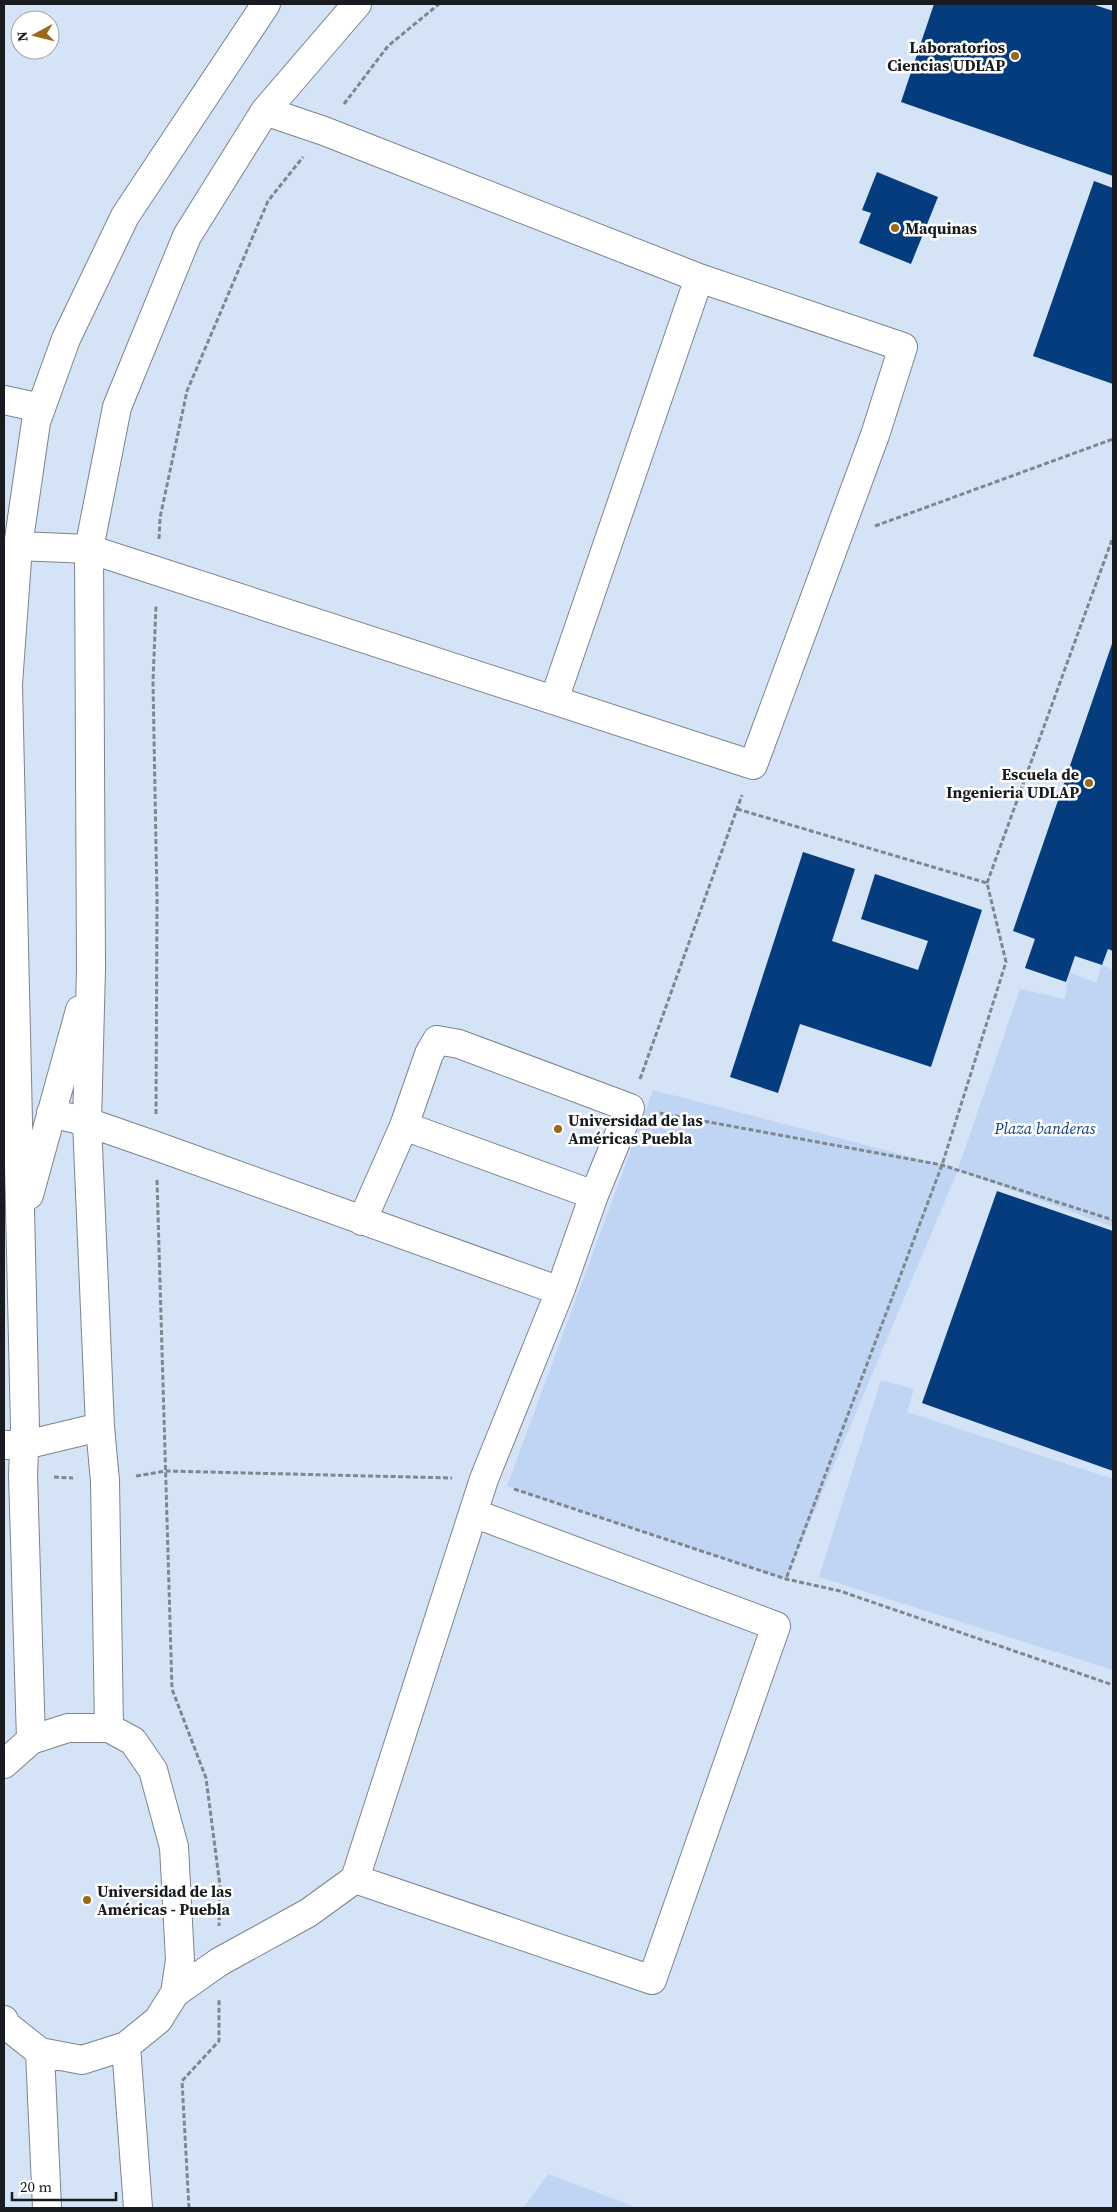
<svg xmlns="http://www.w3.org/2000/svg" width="1117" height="2212" font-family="'Source Serif 4',serif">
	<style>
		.built { fill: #d5e3f6; fill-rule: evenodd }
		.green { fill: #bfd5f3 }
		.building { fill: #053c7d }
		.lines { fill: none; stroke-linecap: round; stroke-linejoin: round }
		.minor-casing { stroke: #7c848f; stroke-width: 30 }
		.path { stroke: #7f868e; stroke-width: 3; stroke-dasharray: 5 2.5; stroke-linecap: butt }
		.minor { stroke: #fff; stroke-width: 28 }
		.poi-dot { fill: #976918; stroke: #fff; stroke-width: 2 }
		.labels { text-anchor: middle; stroke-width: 5; stroke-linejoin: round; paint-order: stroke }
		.poi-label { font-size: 16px; font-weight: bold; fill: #181c20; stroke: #fff; text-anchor: start }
		.park-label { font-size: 16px; font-style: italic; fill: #083f7f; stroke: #fff }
	</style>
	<rect width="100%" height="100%" fill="#e6effc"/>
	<path class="built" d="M4,4h1109v2204h-1109zM20,20h30v30h-30z"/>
	<path class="green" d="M1102,965l11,5v257l-155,-57 -172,409 -279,-93 146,-396 305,79 62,-180 45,10 4,-27 27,11z
		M881,1380l33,9 -7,23 206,67v191l-294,-93z
		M548,2174l90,34h-115z"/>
	<path class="building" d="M934,4h158l21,7v165l-212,-74z
		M877,172l61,25 -27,67 -52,-21 12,-30 -9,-3z
		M1094,181l19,7v196l-80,-28z
		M1113,641v310l-5,-2 -6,16 -27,-9 -9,26 -41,-14 10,-29 -22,-8z
		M803,852l52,17 -23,72 86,29 10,-29 -67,-22 14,-45 107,36 -51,157 -131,-43 -22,69 -48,-16z
		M997,1191l116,40v240l-191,-68z"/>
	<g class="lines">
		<defs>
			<path id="minor" d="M4,400l37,8
				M18,546l71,3 664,216 122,-330 28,-88 -204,-69 -375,-147 -59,-20
				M554,700l145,-422
				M51,1113l36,9 69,24 404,145
				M404,1126l190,69
				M29,1195l51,-185
				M4,1445h21l75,-18
				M109,1728l-4,-247 -5,-54 -13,-305 4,-153 -2,-420 28,-142 70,-171 78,-125 92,-107
				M31,1740l-8,-265 2,-47 -17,-744 10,-138 18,-124 30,-83 59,-123 141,-212
				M4,1764l27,-24 37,-12h41l24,13 20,29 21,77 6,113 -5,33 -17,27 -32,26 -44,14 -42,-8 -34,-27 -2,-5
				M355,1879l297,101 124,-354 -303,-113
				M175,1993l44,-31 89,-49 47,-34 129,-400 76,-188 34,-96 36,-87 -171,-64 -22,-4 -8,14 -25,72 -42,95
				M126,2046l12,162
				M40,2052l7,156"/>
		</defs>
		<use href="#minor" class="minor-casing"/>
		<path class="path" d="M344,104l44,-58 51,-42
			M875,526l238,-87
			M159,539l1,-21 27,-127 81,-190 35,-44
			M737,809l250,74 19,79 -64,203 -156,414
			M987,883l126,-346
			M640,1079l102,-284
			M660,1113l282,52 171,55
			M156,1114l1,-214 -4,-218 3,-77
			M157,1180l15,509 34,89 14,108 -1,40
			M136,1476l30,-5 286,7
			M54,1477l19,1
			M514,1489l272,90 54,12 273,94
			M189,2208l-7,-127 37,-40v-41"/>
		<use href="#minor" class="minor"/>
	</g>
	<g class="poi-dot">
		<circle cx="1015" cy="56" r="5"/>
		<circle cx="895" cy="228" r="5"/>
		<circle cx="1089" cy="783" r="5"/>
		<circle cx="558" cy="1129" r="5"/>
		<circle cx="87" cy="1900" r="5"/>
	</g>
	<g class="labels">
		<g class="poi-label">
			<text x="1005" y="53" text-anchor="end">Laboratorios<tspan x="1005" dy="18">Ciencias UDLAP</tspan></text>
			<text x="905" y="234">Maquinas</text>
			<text x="1079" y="780" text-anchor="end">Escuela de<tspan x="1079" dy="18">Ingenieria UDLAP</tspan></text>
			<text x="568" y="1126">Universidad de las<tspan x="568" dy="18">Américas Puebla</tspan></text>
			<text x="97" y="1897">Universidad de las<tspan x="97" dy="18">Américas - Puebla</tspan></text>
		</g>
		<g class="park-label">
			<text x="1045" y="1134">Plaza banderas</text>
		</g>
	</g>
	<rect width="1117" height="2212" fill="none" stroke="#181c20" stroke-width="10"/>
	<g transform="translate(35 35) rotate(263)"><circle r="24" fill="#ffffff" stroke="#a3a4a6"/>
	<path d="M0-4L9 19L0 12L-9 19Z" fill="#976918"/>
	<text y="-8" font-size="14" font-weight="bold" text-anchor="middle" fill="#181c20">N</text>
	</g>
	<path d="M12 2192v8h104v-8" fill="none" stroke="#181c20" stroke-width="2.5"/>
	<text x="20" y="2192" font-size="15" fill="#181c20" stroke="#ffffff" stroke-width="4" paint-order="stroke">20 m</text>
</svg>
